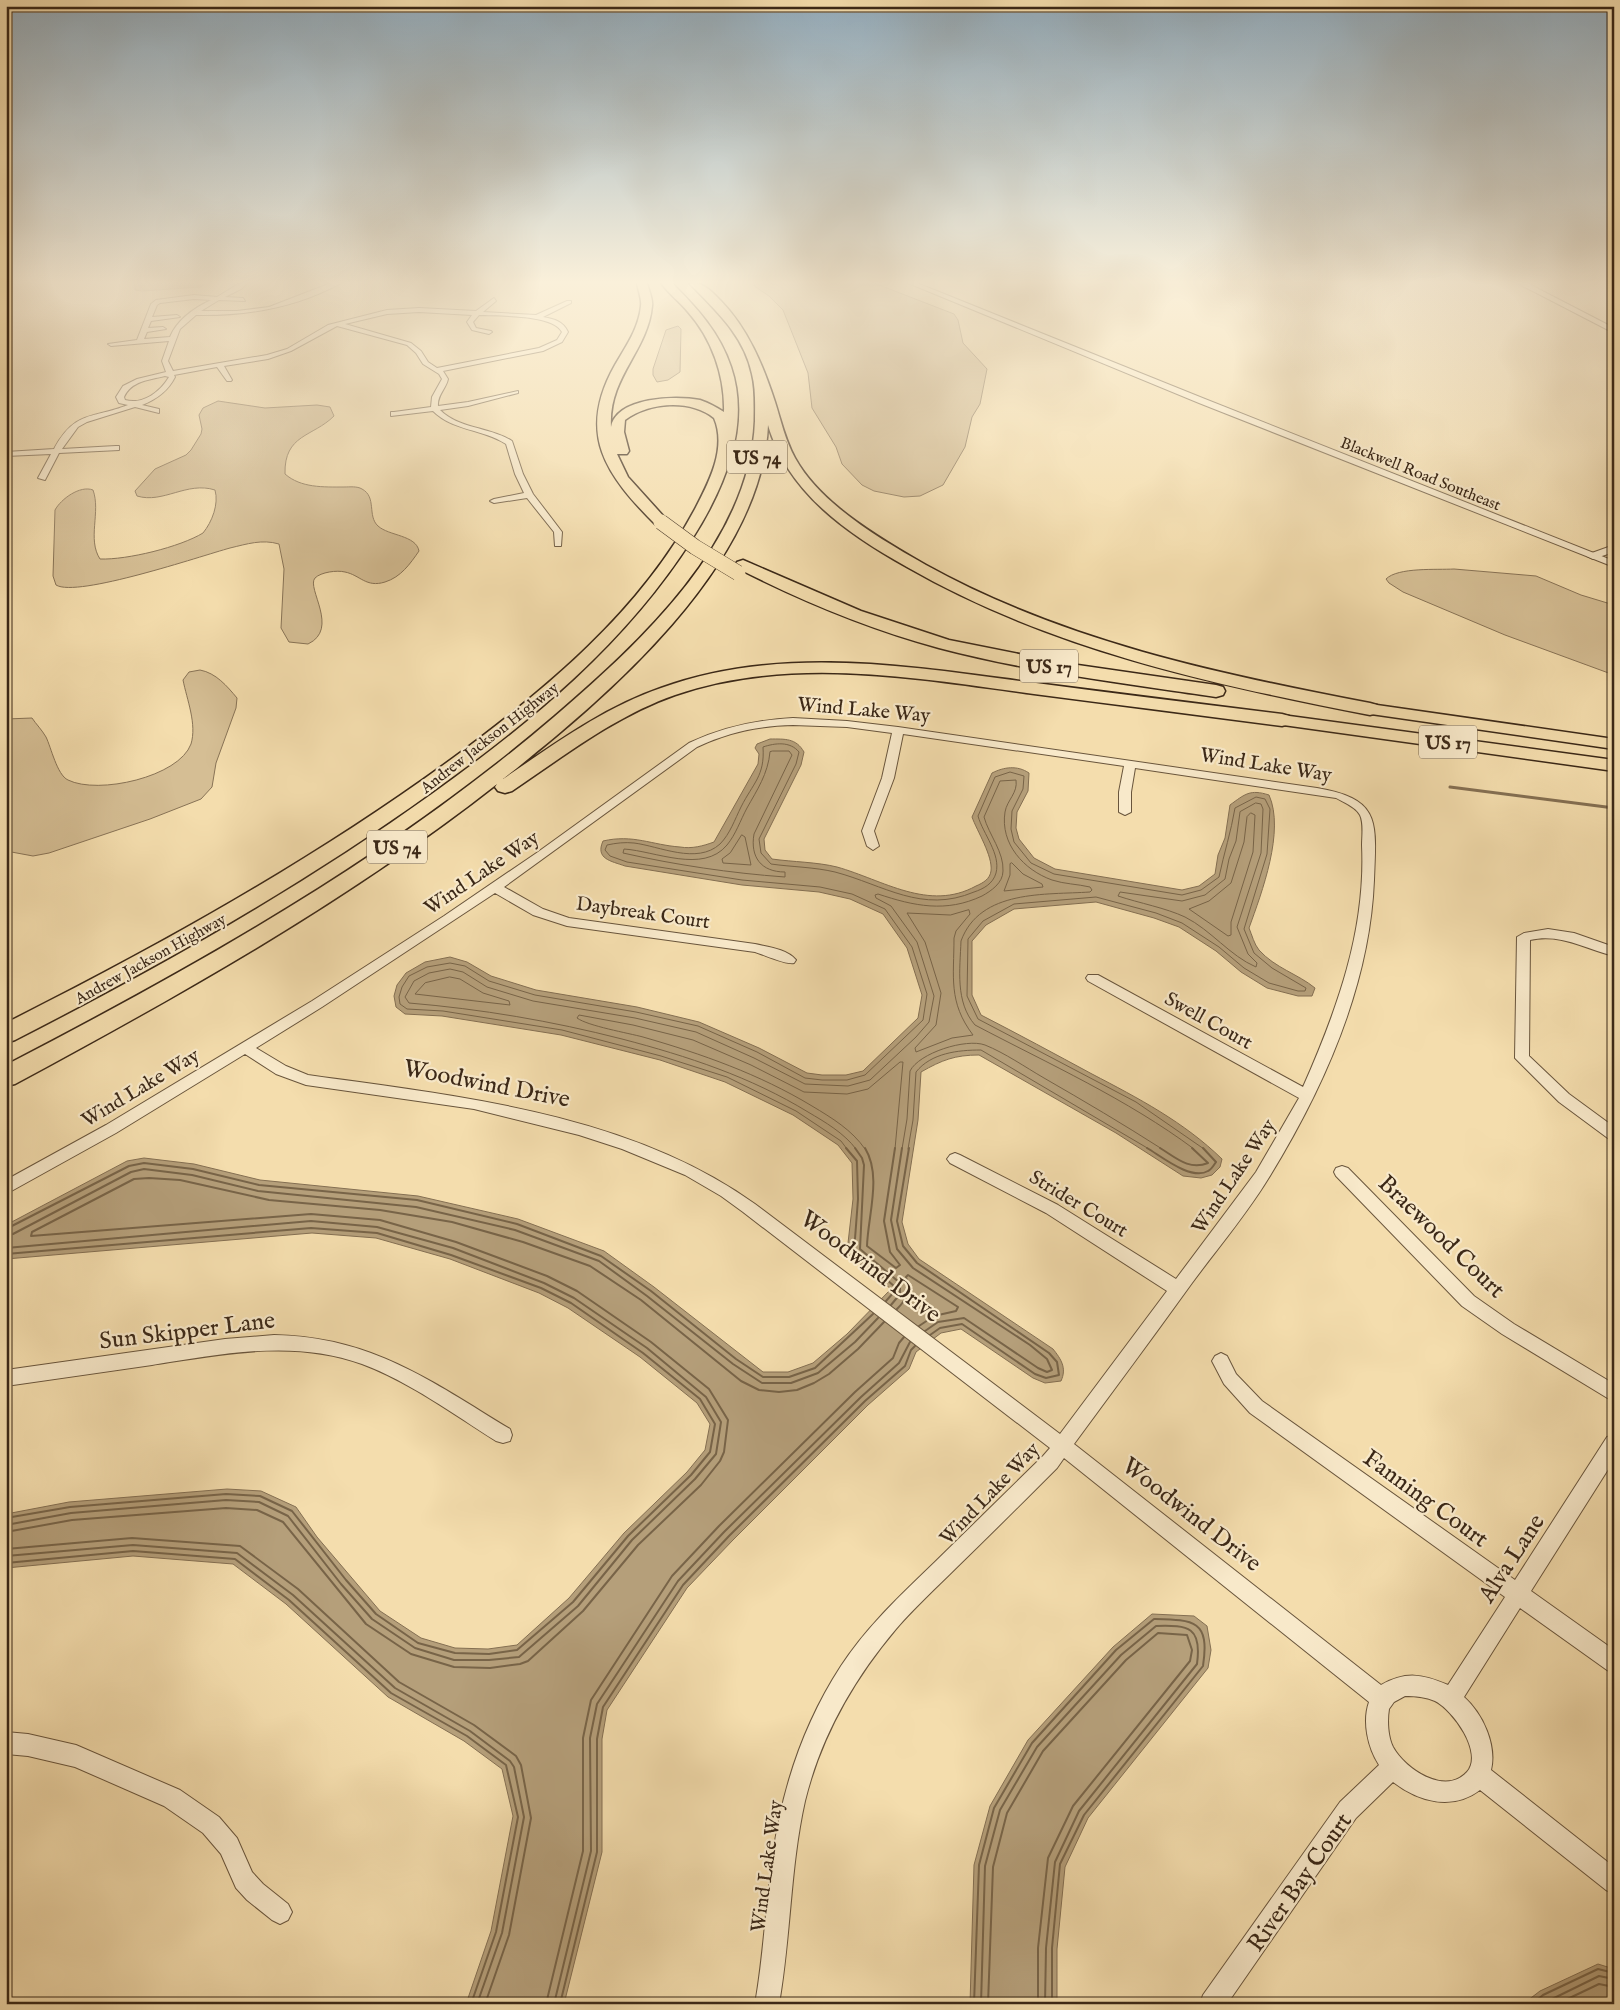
<svg xmlns="http://www.w3.org/2000/svg" width="1620" height="2010" font-family="'IM FELL English',serif">
	<style>
		.green { fill: #d5be94; stroke: #887356 }
		.water { fill: #b59f7a; stroke: #846f52 }
		.lines { fill: none; stroke-linecap: round; stroke-linejoin: round }
		.shore-far1 { stroke: #786448; stroke-width: 1 }
		.shore { stroke: #786448; stroke-width: 2 }
		.stream { stroke: #846f52; stroke-width: 3 }
		.minor-casing { stroke: #69553c; stroke-width: 2 }
		.tertiary-casing { stroke: #69553c; stroke-width: 2 }
		.trunk-casing { stroke: #3b2817; stroke-width: 3 }
		.motorway-casing { stroke: #3b2817; stroke-width: 3 }
		.minor { fill: #f8e9ca; fill-rule: evenodd }
		.tertiary { fill: #f8e9ca; fill-rule: evenodd }
		.trunk { fill: #f4ddad; fill-rule: evenodd }
		.motorway { fill: #f4ddad; fill-rule: evenodd }
		.motorway-bridge-casing { stroke: #3b2817; stroke-width: 16; stroke-linecap: butt }
		.motorway-bridge { stroke: #f4ddad; stroke-width: 15 }
		.labels { text-anchor: middle; stroke-width: 4.5; stroke-linejoin: round; paint-order: stroke }
		.far-street-label { font-size: 16px; fill: #3b2817; stroke: #f8e9ca }
		.shield { fill: #f8e9ca; stroke: #74624d; stroke-width: 1 }
		.shield-label { font-size: 19px; font-weight: bold; fill: #3b2817 }
		.street-label { font-size: 20px; fill: #3b2817; stroke: #f8e9ca }
		.near-street-label { font-size: 24px; fill: #3b2817; stroke: #f8e9ca }
	</style>
	<rect width="100%" height="100%" fill="#f4ddad"/>
	<filter id="stains"><feTurbulence type="fractalNoise" baseFrequency=".004" numOctaves="4"/><feColorMatrix values="0 0 0 0 .2 0 0 0 0 .09 0 0 0 0 .02 0 0 0 .5 -.17"/></filter>
	<radialGradient id="worn" r=".72"><stop offset=".6" stop-color="#630" stop-opacity="0"/><stop offset="1" stop-color="#630" stop-opacity=".3"/></radialGradient>
	<path class="green" d="M750,283h124l80,31 4,6 5,23 24,26 -7,35 -8,13 -7,30 -22,38 -23,11 -16,1 -30,-6 -12,-6 -20,-21 -6,-17 -24,-39 -4,-35 -25,-63 -14,-14z
		M678,326l3,3 -1,43 -12,8 -11,2 -4,-7v-6l13,-39z
		M218,401l47,7 52,-3 13,2 4,9c-21,21 -50,18 -49,58 16,14 38,13 59,13 6,0 13,-1 18,2 15,8 5,27 16,37 11,10 38,9 41,25 -9,13 -18,26 -34,31 -19,6 -25,-7 -40,-10 -8,-2 -24,0 -30,6 -9,10 25,51 -7,66l-19,-2 -8,-14 3,-59 -5,-25c-17,-5 -32,0 -49,4 -29,8 -153,50 -174,37l-3,-9 2,-66c6,-11 25,-25 38,-20 8,22 -6,49 7,69 27,1 80,-12 103,-26 9,-11 16,-29 12,-43 -28,-9 -52,14 -78,6l-2,-5 20,-22 31,-14 5,-5 10,-16 1,-5 -3,-14 4,-7z
		M1454,569l82,7 45,19 33,10v70l-109,-40 -102,-43 -14,-9 -3,-4c12,-12 51,-9 68,-10z
		M200,670c16,3 27,16 37,28l-1,10 -20,55 -4,24 -11,12 -51,20 -101,34 -16,3 -27,-5v-132l26,-1c4,6 10,12 14,19 5,10 11,38 22,43 30,15 111,-3 123,-36 6,-20 -4,-44 -8,-64l6,-8z"/>
	<path class="water" d="M135,283h60l-3,1h13l-4,3 -59,4 -7,-1z
		M770,739c15,0 26,-1 34,13l-3,13 -37,74 1,11 7,9c21,3 45,3 65,8 46,13 92,45 139,19 7,-3 14,-7 15,-15 2,-15 -14,-40 -19,-54l20,-44c12,-6 25,-8 37,0l-1,18 -11,21 -1,16 3,11 15,19 21,11 127,21 17,-4 16,-12 3,-19 7,-17 5,-33c15,-11 20,-16 39,-10 16,36 -7,97 -20,133 3,7 5,16 10,22 16,18 39,24 56,38l-3,8h-14l-31,-8 -26,-16 -25,-21 -37,-24 -25,-9 -58,-16 -82,7 -28,16 -14,16v54l9,20c37,19 74,39 111,59 46,24 92,48 130,85l-2,8 -8,8 -11,3 -18,-2 -67,-43 -137,-78c-24,0 -37,5 -58,17l-3,48 -16,102 6,22 11,15 134,90c8,10 14,19 8,32l-16,2 -12,-5 -72,-49 -20,4 -25,19 -7,17 -41,36 -135,135 -46,48 -80,122 -5,29v113l-38,152h-98l25,-73 22,-115 -11,-47 -38,-28 -76,-44 -102,-93 -53,-40 -100,-8 -127,12v-54l63,-12 158,-13 34,2 35,16 21,30 63,74 41,27 34,10 33,1 29,-4 52,-47 55,-65 63,-61 18,-22 5,-26 -13,-21 -57,-46 -72,-49 -29,-15 -89,-34 -74,-21 -64,-5 -306,26v-34l121,-64 17,-3 50,6 66,16 158,16 100,23 86,32 50,36 109,85h25l25,-9 34,-29 44,-45 -42,-34 -1,-12 5,-44 -1,-36 -14,-18 -45,-30 -68,-33 -65,-22 -99,-25 -119,-19 -37,-2 -9,-7 -2,-11 3,-11 9,-12 19,-11 25,-5 17,5 24,14 45,14 101,17 62,15 60,26 48,25 15,2h24l17,-4 55,-53 4,-23 -15,-47 -24,-34 -33,-15 -31,-7 -77,-7 -117,-19c-14,-5 -30,-7 -22,-25 30,-7 49,4 77,6 12,2 23,-1 34,-5l44,-78 1,-10 -4,-6 2,-4z
		M1152,1614l42,2 13,10 4,24 -3,18 -120,150 -23,49 -8,82v55h-87l4,-139 16,-59 38,-66 85,-93z
		M1598,1964l16,5v35h-91l17,-13z"/>
	<g class="lines">
		<path class="shore-far1" d="M773,751h16l3,4 -38,79c-4,23 7,38 31,38v5c-55,-4 -109,-12 -162,-24l1,-4c31,2 79,25 103,-4 9,-11 13,-24 20,-37 10,-18 21,-34 23,-56z
			M1256,803l5,1 2,5 -2,44 -24,74 11,27 9,9 -1,4c-26,-11 -45,-37 -71,-50 -19,-9 -46,-14 -67,-21l2,-4 62,9 23,-6 20,-16 4,-20 7,-18 4,-29z
			M1251,813l4,2 -2,37 -22,70v13l-3,1 -39,-27 20,-8 22,-18 13,-41 3,-25z
			M742,835l3,2 6,28 -28,-2 -1,-4 8,-6z
			M1012,863l11,11 19,10 1,3 -39,4 6,-16v-11z
			M969,910l1,4 -14,17 -2,7c0,39 -6,64 19,97l-21,3 -36,14 -1,-4 21,-23 5,-32 -16,-51 -18,-29 43,2z
			M450,977l10,2 23,14 26,8 1,4 -95,-11 10,-11z
			M847,1149l-6,-8 -45,-30 -69,-34 -66,-21 -99,-26 -119,-19 -36,-2 -7,-5 -1,-7 3,-10 7,-11 18,-9 23,-4 15,3 24,15 46,14 101,17 62,14 59,26 48,26 17,2h25l18,-5 58,-55 4,-26 -15,-47 -27,-38 -33,-15 -32,-7 -78,-7 -115,-18 -17,-6 -5,-6 2,-5c9,-2 18,-3 27,-2 25,3 63,22 86,1 10,-10 15,-25 21,-37 12,-24 24,-31 22,-60 12,-4 27,-6 36,5l-3,12 -37,75 2,14 10,11c21,3 43,3 64,8 49,13 87,42 139,20 9,-3 19,-8 22,-19 5,-19 -13,-39 -18,-57l17,-39 15,-5 14,4 -1,13 -11,22 -1,18 3,13 17,21 23,11 128,21 19,-5 18,-13c5,-24 12,-45 16,-69l21,-11 9,2 5,10 -3,45 -23,75 10,24 18,15 34,20 -1,3h-7l-29,-8 -25,-15 -25,-21 -37,-24 -26,-10 -60,-16 -82,7 -31,17 -15,18 -1,57 11,23 158,83 68,47
			M856,1149c-12,-16 -31,-27 -48,-37 -57,-35 -121,-56 -186,-73 -70,-18 -141,-30 -213,-36l-4,-6 9,-16 15,-8 21,-4 13,3 24,15 46,14 102,17 61,14 58,26 51,26 43,2 22,-6 46,-43 13,-15 5,-26 -17,-54 -26,-36 -15,-8 -1,-3 3,-1c36,12 68,19 104,2 9,-5 21,-13 21,-25 1,-19 -14,-36 -19,-54l16,-36 16,-1c2,13 -9,20 -11,32 -5,32 19,58 47,68 12,4 25,4 38,7l2,3 -2,2c-44,3 -110,-3 -129,49 -1,28 -6,61 14,84 74,39 152,74 219,124
			M865,1149c-13,-19 -33,-31 -53,-43 -53,-32 -110,-52 -169,-69 -15,-4 -55,-11 -66,-19l2,-3 54,10 60,15 58,25 53,27 43,2 21,-5 32,-27h3l-8,87
			M902,1149l5,-30 3,-48c9,-18 56,-33 75,-26 20,8 40,22 59,33 40,23 79,46 118,71
			M908,1149l5,-29 3,-48c15,-19 42,-22 65,-22l168,99"/>
		<path class="shore" d="M846,1148l11,13 1,38 -4,53 40,34v6l-8,9
			M855,1148l7,10 2,7 -4,84 40,34v11l-9,11
			M865,1148c17,28 3,67 2,98l29,22 4,-3 -10,-13 -6,-31 11,-73
			M902,1148l-11,72 6,29 16,19 117,77 17,14 5,11 -5,2 -9,-4 -74,-50 -26,4 -13,9
			M909,1148l-12,73 6,25 14,17 132,90 8,9 2,13 -13,3 -11,-4 -73,-50 -22,4 -10,7
			M1147,1148c14,8 44,33 61,23 3,-1 6,-6 8,-9l-13,-14
			M1160,1148c15,9 29,23 48,15l-16,-15
			M6,1229l123,-63 15,-3 49,6 66,16 158,15 100,24 84,32 50,35 85,68 27,18h26l26,-9 58,-54
			M6,1235l7,-1 118,-62 13,-3 48,6 66,16 158,16 99,23 84,31 48,35 86,68 29,19h29l27,-10 37,-31 23,-24
			M6,1248l305,-27 66,6 76,21 91,35 30,15 73,50 59,49 15,25 -5,32 -21,25 -63,61 -54,66 -59,51 -30,3h-35l-39,-12 -43,-29 -31,-35 -53,-68 -29,-14 -33,-2 -155,13 -65,12
			M6,1254l305,-26 66,5 74,22 90,33 30,15 72,50 57,46 15,25 -5,28 -19,23 -63,61 -55,66 -56,48 -28,4 -34,-1 -37,-10 -42,-29 -30,-34 -54,-69 -32,-15 -34,-2 -156,13 -64,11
			M897,1309c10,-10 14,-18 9,-32l2,-2 50,32 -2,4 -22,5 -15,10
			M6,1532l66,-12 154,-12 31,2 26,12 83,102 45,30 43,13 36,1 30,-4 8,-3 55,-50 55,-66 63,-60 19,-24 4,-9 4,-32 -19,-31 -58,-47 -74,-51 -30,-15 -91,-34 -76,-22 -69,-6 -280,22 1,-4 102,-53 15,-1 31,2 89,20 111,10 72,12 71,20 67,24 51,34 100,81 18,9 20,2 18,-2 17,-7 15,-9 29,-25 26,-27
			M6,1549l126,-11 108,8 58,43 101,93 75,43 42,31 5,9 10,53 -22,117 -24,69
			M6,1556l127,-11 104,8 56,42 102,93 75,43 40,30 4,6 10,50 -22,116 -25,71
			M6,1563l127,-12 102,8 54,41 102,93 76,43 39,29 12,52 -22,115 -25,72
			M546,2004l37,-153v-113l8,-38 81,-124 47,-50 136,-134 38,-34 6,-15 5,-6
			M554,2004l37,-153 -1,-113 7,-34 81,-123 46,-49 137,-135 38,-34 11,-21
			M560,2004l37,-152v-113l6,-32 80,-122 46,-49 136,-135 40,-35 6,-16 4,-4
			M974,2004l5,-139 15,-57 38,-65 84,-93 38,-31c40,1 56,1 49,47l-119,149 -24,49 -8,84v56
			M981,2004l4,-138 15,-56 37,-63 84,-92 35,-29c33,-1 46,1 41,38l-118,147 -24,51 -9,86 -1,56
			M988,2004l5,-137 14,-54 36,-62 83,-91 32,-27 29,2 5,15 -2,11 -117,145 -25,52 -10,90v56
			M1532,2004l11,-9 55,-26 16,4
			M1542,2004l57,-28 15,3
			M1557,2004l42,-20 15,3"/>
		<path class="stream" d="M1450,787l164,21"/>
		<defs>
			<path id="minor" d="M240,283h7l-6,6 -16,8 18,1 2,3 -26,-1 -18,11h36l32,-4 62,-24h10c-46,25 -94,33 -145,32l-16,14 -12,32 5,10 94,-16 20,-6 41,-24 59,-15 32,-2 57,3 18,-13 2,3 -13,11 53,3 31,-14h4v2l-28,14c11,2 20,4 25,15l-6,10 -19,9 -100,20 5,8c-2,10 -11,16 -10,27l30,-4 50,-11v2l-50,13 -28,4c19,19 50,17 72,31l11,33 10,20 29,38 -1,14h-6l-1,-14 -27,-34 -33,5 -4,-2 4,-2 30,-6 -9,-19 -9,-30c-23,-15 -53,-13 -73,-33l-42,5v-4h3l37,-5 1,-10 10,-18 -3,-5 -16,-10 -7,-11 -9,-8 -70,-19 -46,25 -23,8 -44,7 8,14 -1,1h-4l-10,-14 -43,8 1,2c-7,14 -18,22 -33,28l17,4v4l-24,-6 -48,15 -9,5 -16,22 54,-3h3v4l-60,3 -14,27 -7,-2 13,-24 -45,2v-4l48,-3c21,-39 38,-30 74,-44l-9,-2 -3,-6 7,-11 14,-7 29,-7 -4,-11 7,-20 -58,5 -3,-2 29,-4 14,-36 5,-4 38,-5 23,2zM194,299l17,1c-17,8 -34,20 -41,37l-26,2 3,-7 19,-3 -3,-2 -15,1 3,-7 29,-4 -3,-2 -25,2 5,-12 3,-2zM419,312l53,3 -5,7 5,8 17,4 3,-2 -1,-1 -15,-3 -3,-6 6,-7c19,1 74,-1 83,17l-5,8 -18,8 -102,20 -9,-6 -7,-11 -10,-8 -66,-19 42,-10zM165,376l4,1c-9,15 -26,28 -44,23l-1,-3c7,-16 25,-17 41,-21z
				M908,283h9l288,116 409,162v6l-415,-164z
				M793,718l54,3 51,6 419,61c65,11 59,34 57,92 -4,106 -51,210 -106,299 -22,36 -51,70 -76,104 -39,54 -79,108 -118,161l307,241c25,-14 41,-11 67,0l57,-88 -255,-184 -26,-29 -12,-23 3,-5 6,-3 6,3 9,18 26,27 253,179 92,-143 7,-2v25l-83,131 83,59v23l-7,-3 -87,-62 -56,89c19,17 33,48 27,73l123,97v27l-8,-4 -126,-100c-28,21 -61,12 -87,-8l-37,36 -129,186h-27l3,-9 137,-193 39,-37c-11,-17 -17,-43 -10,-63l-305,-244 -7,10c-33,33 -66,66 -100,99 -20,20 -42,40 -61,62 -43,51 -75,107 -91,172 -15,67 -14,135 -26,203h-24c11,-61 11,-124 24,-184 11,-54 32,-108 62,-154 26,-40 60,-71 94,-104 36,-35 72,-71 108,-106l7,-8 -307,-236 -22,-16 -36,-21 -63,-26 -43,-14 -105,-26 -168,-24 -30,-11 -31,-20 -129,79 -110,61v-14l100,-55 206,-124 132,-85 94,-64 151,-109c34,-16 67,-23 104,-25zM793,725l54,2 45,6 -10,45 -20,53 5,15 6,4 6,-4 -5,-15 20,-53 9,-44 221,32 -5,26v20l6,3 6,-3v-20l4,-24 201,30c7,4 20,9 24,17 4,8 2,22 2,30 4,86 -25,165 -59,242l-205,-112h-10l-2,3 2,3 211,117 -43,74 -80,107 -118,-74 -98,-50 -5,-2 -5,2 -3,4 3,4 96,50 121,78 -107,143 -305,-230c-126,-91 -298,-108 -447,-129l-22,-9 -30,-18 66,-41 173,-114 38,22 34,11 188,26c10,3 31,13 39,11l2,-3c-9,-11 -28,-13 -41,-16l-186,-26 -26,-9 -39,-22 193,-140c32,-15 61,-21 96,-22zM1405,1696c10,0 21,1 30,5 18,9 49,52 32,71 -22,24 -62,-3 -74,-25 -5,-10 -6,-26 -4,-38l5,-7z
				M1548,929l26,4 40,14v9c-29,-7 -53,-23 -84,-16l-1,116 40,38 45,33v14l-5,-2 -50,-37 -44,-44 2,-121 7,-4z
				M1342,1166l6,2 126,128 40,28 100,60v18l-112,-68 -40,-28 -126,-130 -2,-4 2,-4z
				M274,1335c98,2 155,45 236,94l2,6 -2,6 -7,2 -7,-2c-43,-27 -86,-59 -134,-77 -68,-25 -140,-10 -210,1 -48,7 -97,14 -146,21v-16l219,-31z
				M6,1732l22,2 48,11 104,45 39,27 18,21 15,34 11,12 25,20 4,8 -4,8 -8,4 -8,-4 -25,-20 -11,-12 -15,-34 -18,-21 -39,-27 -89,-39 -47,-11 -22,-2z"/>
			<path id="tertiary" d="M1517,283h10l87,45v5z
				M1614,545v7l-21,7 -6,-3 2,-2z"/>
			<path id="trunk" d="M1370,704l244,35v10l-250,-36 -3,-4 3,-4z
				M1282,715l332,45v11l-338,-47 -3,-4 3,-4z"/>
			<path id="motorway" d="M637,283h10c2,8 6,16 5,23 -4,45 -44,71 -41,121 5,-30 65,-32 89,-27 9,3 16,7 24,12 1,-36 -12,-73 -36,-100 -8,-10 -19,-18 -27,-29h11c25,25 48,50 59,84 20,59 -7,122 -39,172 -66,104 -161,182 -260,253 -132,95 -273,174 -417,248l-9,3v-20c155,-78 306,-162 447,-265 92,-68 187,-146 242,-249 14,-27 32,-61 19,-91 -24,-19 -64,-16 -89,2l-1,12 5,19 -2,3h-10l11,23 38,42 3,3 -3,3h-10c-50,-50 -80,-91 -41,-160 11,-19 24,-37 26,-59 1,-7 -3,-16 -4,-23z
				M689,283c16,0 21,7 32,18 27,28 42,64 54,101 6,19 10,38 20,56 11,20 28,37 45,51 27,22 56,39 86,56 137,76 292,109 444,138l7,2 3,4 -3,4 -7,2c-160,-31 -320,-66 -463,-148 -59,-33 -119,-74 -139,-142 -6,141 -162,273 -265,354 50,-34 100,-71 158,-91 122,-44 250,-21 375,-5 82,11 164,21 246,31l7,2 3,4 -3,4 -7,2c-83,-11 -165,-21 -248,-32 -118,-16 -243,-39 -359,1 -60,21 -111,61 -163,96l-7,2 -7,-2 -3,-4 2,-3c-149,117 -315,210 -482,300l-9,2v-21c193,-100 383,-207 548,-348 86,-74 196,-174 201,-296 0,-15 1,-32 -3,-47 -8,-39 -37,-64 -63,-91z
				M743,560l118,51 88,29 115,23 152,22 7,2 2,4 -2,4 -7,2c-93,-14 -186,-25 -277,-49 -70,-19 -137,-47 -202,-80l-2,-3 2,-3z"/>
		</defs>
		<use href="#minor" class="minor-casing"/>
		<use href="#tertiary" class="tertiary-casing"/>
		<use href="#trunk" class="trunk-casing"/>
		<use href="#motorway" class="motorway-casing"/>
		<use href="#minor" class="minor"/>
		<use href="#tertiary" class="tertiary"/>
		<use href="#trunk" class="trunk"/>
		<use href="#motorway" class="motorway"/>
		<defs>
			<path id="motorway-bridge" d="M661,522l34,25 43,26"/>
		</defs>
		<use href="#motorway-bridge" class="motorway-bridge-casing"/>
		<use href="#motorway-bridge" class="motorway-bridge"/>
	</g>
	<linearGradient id="sky" x2="0" y2="1"><stop stop-color="#93acbc"/><stop offset="0.5" stop-color="#faf0da"/><stop offset="1" stop-color="#faf0da" stop-opacity="0"/></linearGradient>
	<rect width="1620" height="565" fill="url(#sky)"/>
	<g class="labels">
		<g class="far-street-label">
			<text transform="translate(1421 473) rotate(22)" y="6">Blackwell Road Southeast</text>
			<text transform="translate(489 737) rotate(-38)" y="6">Andrew Jackson Highway</text>
			<text transform="translate(150 958) rotate(-29)" y="6">Andrew Jackson Highway</text>
		</g>
		<g class="shield">
			<rect x="727" y="440.5" width="60" height="33" rx="4"/>
			<rect x="1020" y="649.5" width="58" height="33" rx="4"/>
			<rect x="1419" y="725.5" width="58" height="33" rx="4"/>
			<rect x="367" y="830.5" width="60" height="33" rx="4"/>
		</g>
		<g class="shield-label">
			<text x="757" y="464">US 74</text>
			<text x="1049" y="673">US 17</text>
			<text x="1448" y="749">US 17</text>
			<text x="397" y="854">US 74</text>
		</g>
		<g class="street-label">
			<text transform="translate(864 709) rotate(5)" y="7">Wind Lake Way</text>
			<text transform="translate(1266 764) rotate(9)" y="7">Wind Lake Way</text>
			<text transform="translate(481 872) rotate(-34)" y="7">Wind Lake Way</text>
			<text transform="translate(643 912) rotate(8)" y="7">Daybreak Court</text>
			<text transform="translate(1209 1020) rotate(29)" y="7">Swell Court</text>
			<text transform="translate(140 1087) rotate(-31)" y="7">Wind Lake Way</text>
			<text transform="translate(1233 1176) rotate(-56)" y="7">Wind Lake Way</text>
			<text transform="translate(1079 1203) rotate(31)" y="7">Strider Court</text>
			<text transform="translate(989 1493) rotate(-46)" y="7">Wind Lake Way</text>
			<text transform="translate(766 1866) rotate(-82)" y="7">Wind Lake Way</text>
		</g>
		<g class="near-street-label">
			<text transform="translate(487 1083) rotate(11)" y="8">Woodwind Drive</text>
			<text transform="translate(1442 1236) rotate(44)" y="8">Braewood Court</text>
			<text transform="translate(871 1266) rotate(37)" y="8">Woodwind Drive</text>
			<text transform="translate(187 1330) rotate(-7)" y="8">Sun Skipper Lane</text>
			<text transform="translate(1426 1498) rotate(36)" y="8">Fanning Court</text>
			<text transform="translate(1192 1514) rotate(38)" y="8">Woodwind Drive</text>
			<text transform="translate(1511 1558) rotate(-57)" y="8">Alva Lane</text>
			<text transform="translate(1299 1882) rotate(-55)" y="8">River Bay Court</text>
		</g>
	</g>
	<rect width="1620" height="2010" fill="none" stroke="#f4ddad" stroke-width="25"/>
	<rect x="8" y="8" width="1605" height="1995" fill="none" stroke="#3b2817" stroke-width="2.5"/>
	<rect x="12" y="12" width="1595" height="1985" fill="none" stroke="#3b2817"/>
	<rect width="100%" height="100%" filter="url(#stains)"/>
	<rect width="100%" height="100%" fill="url(#worn)"/>
</svg>
